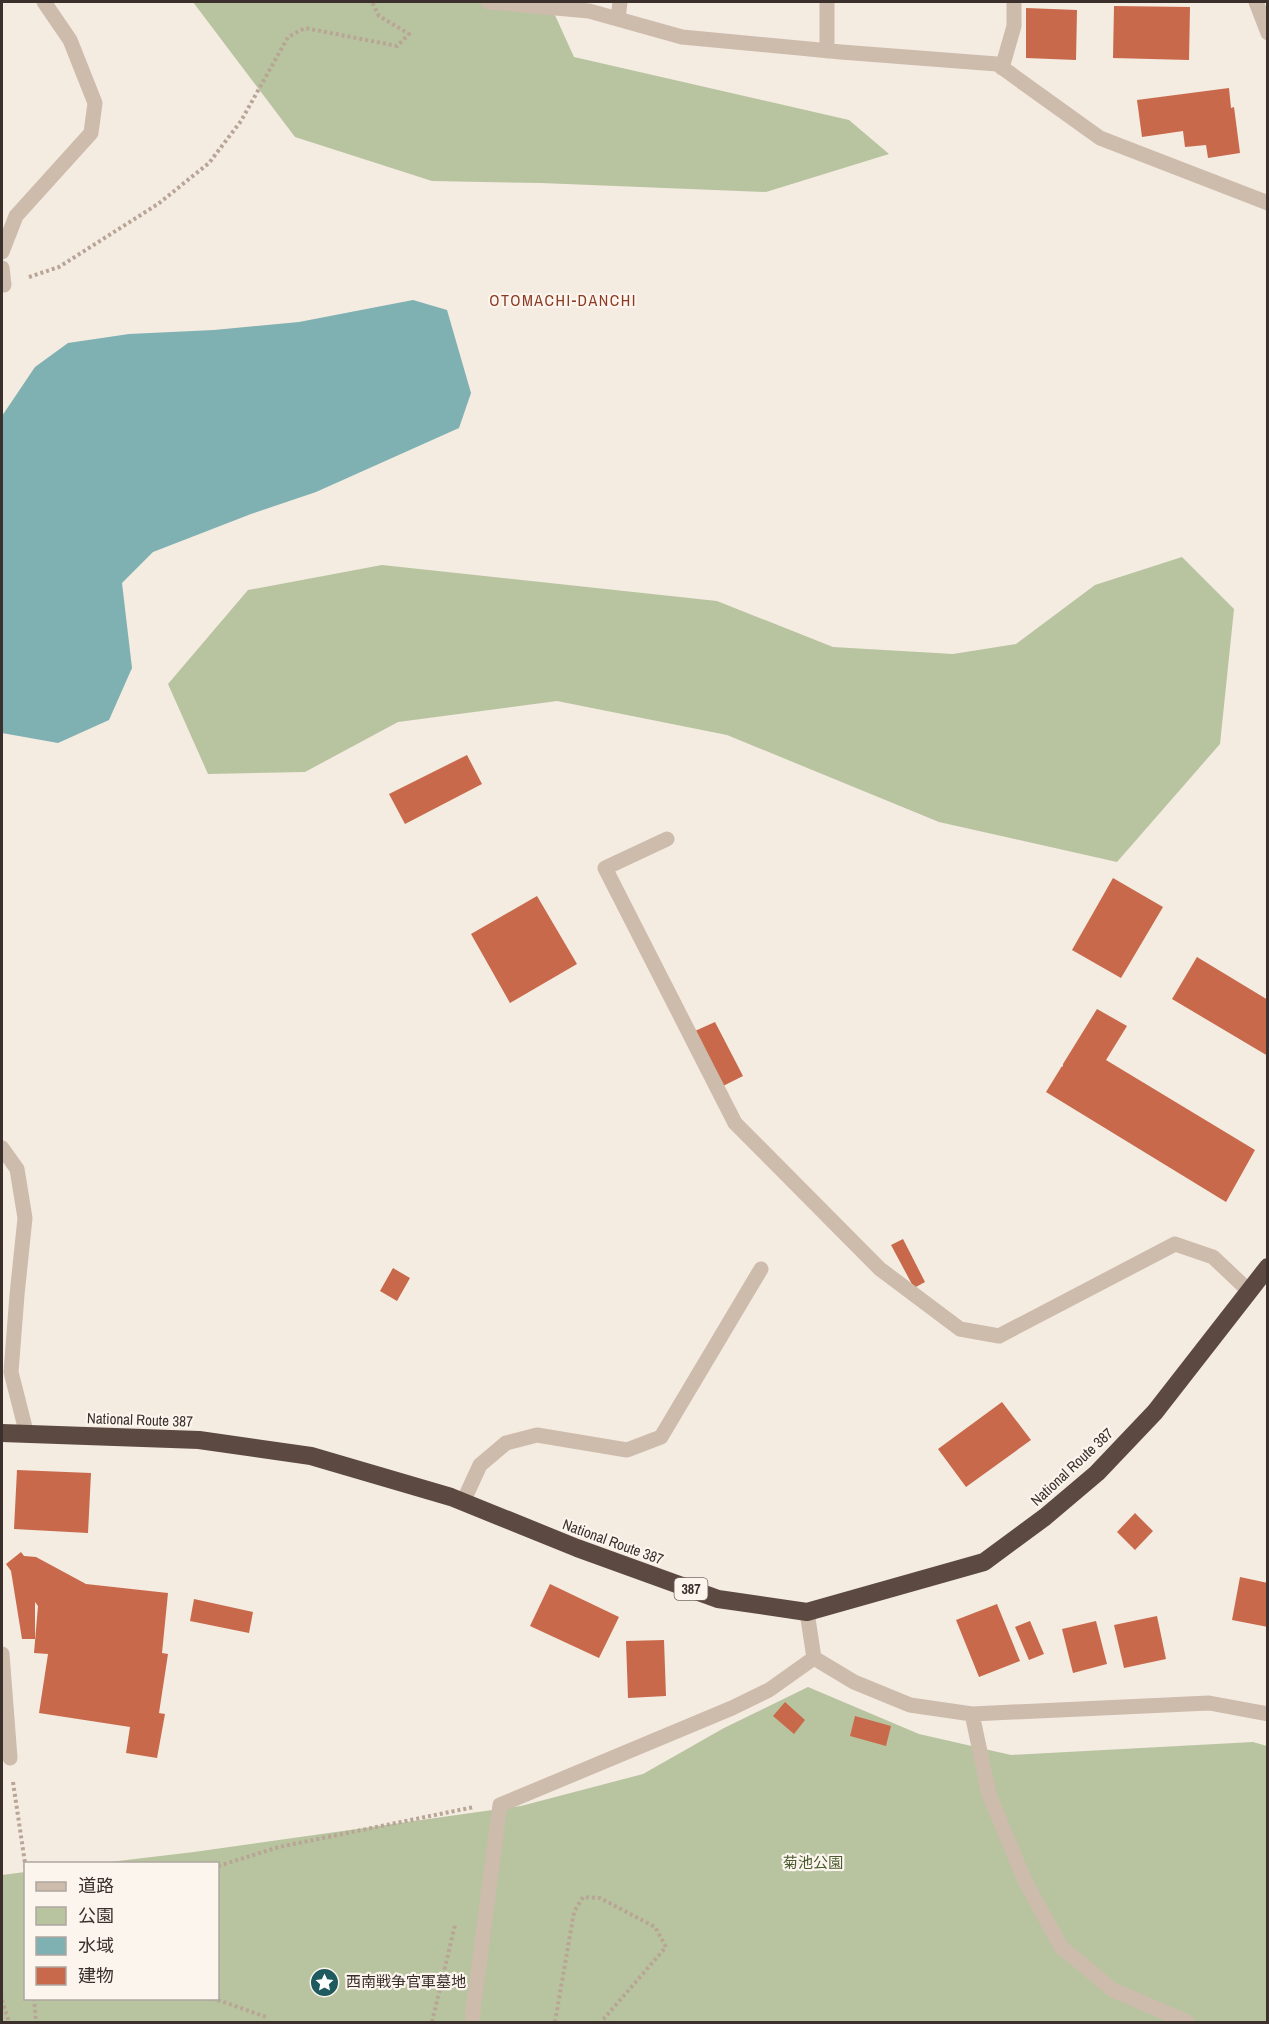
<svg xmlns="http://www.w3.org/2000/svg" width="1269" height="2024" font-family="'Archivo Narrow','Noto Sans JP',sans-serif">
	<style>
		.green { fill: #b8c4a0 }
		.water { fill: #7fb0b2 }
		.building { fill: #c8694b }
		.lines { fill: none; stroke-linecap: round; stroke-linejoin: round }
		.path { stroke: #b9a596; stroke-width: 4; stroke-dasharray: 3 3; stroke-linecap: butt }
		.minor { stroke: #cdbbac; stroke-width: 15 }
		.highway { stroke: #5c4a42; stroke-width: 18 }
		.labels { text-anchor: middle; stroke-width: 4.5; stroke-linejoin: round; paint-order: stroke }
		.shield { fill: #fbf5ee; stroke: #756b66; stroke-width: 1.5 }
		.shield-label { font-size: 14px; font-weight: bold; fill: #3b302b }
		.street-label { font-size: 15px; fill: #3b302b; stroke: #fbf5ee }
		.park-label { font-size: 15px; fill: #4a5a2e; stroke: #fbf5ee }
		.poi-label { font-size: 15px; fill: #3b302b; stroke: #fbf5ee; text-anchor: start }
		.neighbourhood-label { font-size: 16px; letter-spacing: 1.5px; fill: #8c3b22; stroke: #fbf5ee }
	</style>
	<rect width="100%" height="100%" fill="#f4ebe1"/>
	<path class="green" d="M193,2h356l25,55 275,63 40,34 -123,38 -225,-9 -109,-2 -137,-44z
		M1182,557l52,52 -14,135 -103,118 -178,-40 -212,-87 -170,-34 -159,21 -93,50 -97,2 -40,-90 80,-94 134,-25 335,36 116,46 120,7 63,-10 79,-59z
		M808,1687l111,47 92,21 242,-13 14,4v276h-1265v-147l23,-3 1,126h192v-134l-117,-1 93,-11 327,-46 122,-32 81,-46z"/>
	<path class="water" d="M413,300l34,10 24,83 -12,35 -143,64 -65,22 -98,38 -31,31 10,85 -23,52 -51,23 -56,-10v-317l33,-49 33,-24 61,-9 85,-4 85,-8z"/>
	<path class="building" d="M1114,6l76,1 -1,53 -76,-2z
		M1026,8l51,2 -1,50 -50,-2z
		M1229,88l2,20 3,-1 6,46 -32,5 -2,-13 -21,2 -2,-16 -41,6 -5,-37z
		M467,755l15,29 -77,40 -16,-30z
		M1113,878l50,29 -42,71 -49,-28z
		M537,896l40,68 -67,39 -39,-69z
		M1197,957l71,43v56l-96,-57z
		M1097,1009l30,17 -21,34 149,90 -29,52 -180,-110 16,-26 1,1v-3z
		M715,1022l28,54 -20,10 -28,-55z
		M903,1239l22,43 -11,6 -23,-43z
		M393,1268l17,10 -13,23 -17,-10z
		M1002,1402l29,38 -65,47 -28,-38z
		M17,1470l74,3 -3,60 -74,-4z
		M1135,1513l18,18 -18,19 -18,-18z
		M21,1552l3,4 12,1 50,27 82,9 -6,60 6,1 -9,59 6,1 -8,44 -31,-5 4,-26 -91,-14 9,-59 -14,-1 4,-47 -3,-4v37h-13l-11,-68 -5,-7z
		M1240,1577l28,6v44l-36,-7z
		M550,1584l69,33 -20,41 -69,-32z
		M194,1599l59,13 -4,21 -59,-12z
		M997,1604l23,57 -41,16 -23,-57z
		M1157,1616l9,43 -42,9 -10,-43z
		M1030,1621l14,33 -15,6 -14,-33z
		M1096,1621l11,43 -34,9 -11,-44z
		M664,1640l2,56 -38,2 -2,-57z
		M785,1702l20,18 -11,14 -21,-18z
		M855,1716l36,10 -5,20 -36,-10z"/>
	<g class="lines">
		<path class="path" d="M29,277l30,-10 99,-63 51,-41 32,-42 47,-84 17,-9 92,18 12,-12 -30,-18 -7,-14
			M13,1782l13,88
			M218,1866l61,-19 195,-40
			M34,1998l2,24
			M212,1998l54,19
			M2,2000l7,22
			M432,2022l23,-97
			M555,2022l19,-110 9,-15 17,1 55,29 11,20 -65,75"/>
		<path class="minor" d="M488,2l101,9 93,26 159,15 156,12 103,74 168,65
			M827,2v49
			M1256,2l12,31
			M618,18l2,-16
			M1002,68l12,-42v-24
			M2,252l14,-36 75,-83 4,-30 -25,-63 -26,-38
			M2,268l2,17
			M667,839l-62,29 130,255 145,146 80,60 39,7 176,-92 38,13 36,34
			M2,1148l15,21 8,49 -8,77 -6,77 16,63
			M463,1502l17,-37 26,-22 31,-8 90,15 34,-13 100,-168
			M807,1612l7,46 40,24 56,23 62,9 237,-11 59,11
			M2,1654l8,104
			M972,1714l17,80 35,85 37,68 52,43 74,32
			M473,2022v-12l27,-205 232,-97 37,-18 45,-32"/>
		<path class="highway" d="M2,1433l197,7 112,16 140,41 126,51 141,51 89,13 177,-50 61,-45 52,-44 58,-61 113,-145"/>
	</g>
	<defs>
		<symbol id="sight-disc" viewBox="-11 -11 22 22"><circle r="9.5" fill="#1f5a5e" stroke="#fbf5ee"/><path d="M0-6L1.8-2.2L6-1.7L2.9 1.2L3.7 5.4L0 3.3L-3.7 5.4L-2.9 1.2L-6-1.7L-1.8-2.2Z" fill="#fff"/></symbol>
	</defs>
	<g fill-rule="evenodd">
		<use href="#sight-disc" x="308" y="1966" width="33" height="33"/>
	</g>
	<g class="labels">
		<rect class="shield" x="674.5" y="1578" width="33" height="22" rx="4.5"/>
		<g class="shield-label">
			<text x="691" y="1594">387</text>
		</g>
		<g class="street-label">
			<text transform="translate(140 1420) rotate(2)" y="5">National Route 387</text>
			<text transform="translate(1072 1467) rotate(-43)" y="5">National Route 387</text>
			<text transform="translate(613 1542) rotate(20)" y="5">National Route 387</text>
		</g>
		<g class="park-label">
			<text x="813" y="1868">菊池公園</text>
		</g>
		<g class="poi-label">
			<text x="346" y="1987">西南戦争官軍墓地</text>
		</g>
		<g class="neighbourhood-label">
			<text x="563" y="306">OTOMACHI-DANCHI</text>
		</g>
	</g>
	<rect width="1269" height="2024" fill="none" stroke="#3b302b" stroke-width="6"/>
	<rect x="24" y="1862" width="195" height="138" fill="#fbf5ee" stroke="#aea6a0" stroke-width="1.5"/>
	<rect x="36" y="1882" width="30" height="9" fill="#cdbbac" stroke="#aea6a0" stroke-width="1.5"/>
	<text x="78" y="1892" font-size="18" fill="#3b302b">道路</text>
	<rect x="36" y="1907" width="30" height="18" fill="#b8c4a0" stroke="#aea6a0" stroke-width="1.5"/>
	<text x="78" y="1922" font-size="18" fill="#3b302b">公園</text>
	<rect x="36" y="1937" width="30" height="18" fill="#7fb0b2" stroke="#aea6a0" stroke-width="1.5"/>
	<text x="78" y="1952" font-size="18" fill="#3b302b">水域</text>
	<rect x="36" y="1967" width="30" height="18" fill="#c8694b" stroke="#aea6a0" stroke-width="1.5"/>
	<text x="78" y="1982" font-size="18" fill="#3b302b">建物</text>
</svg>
